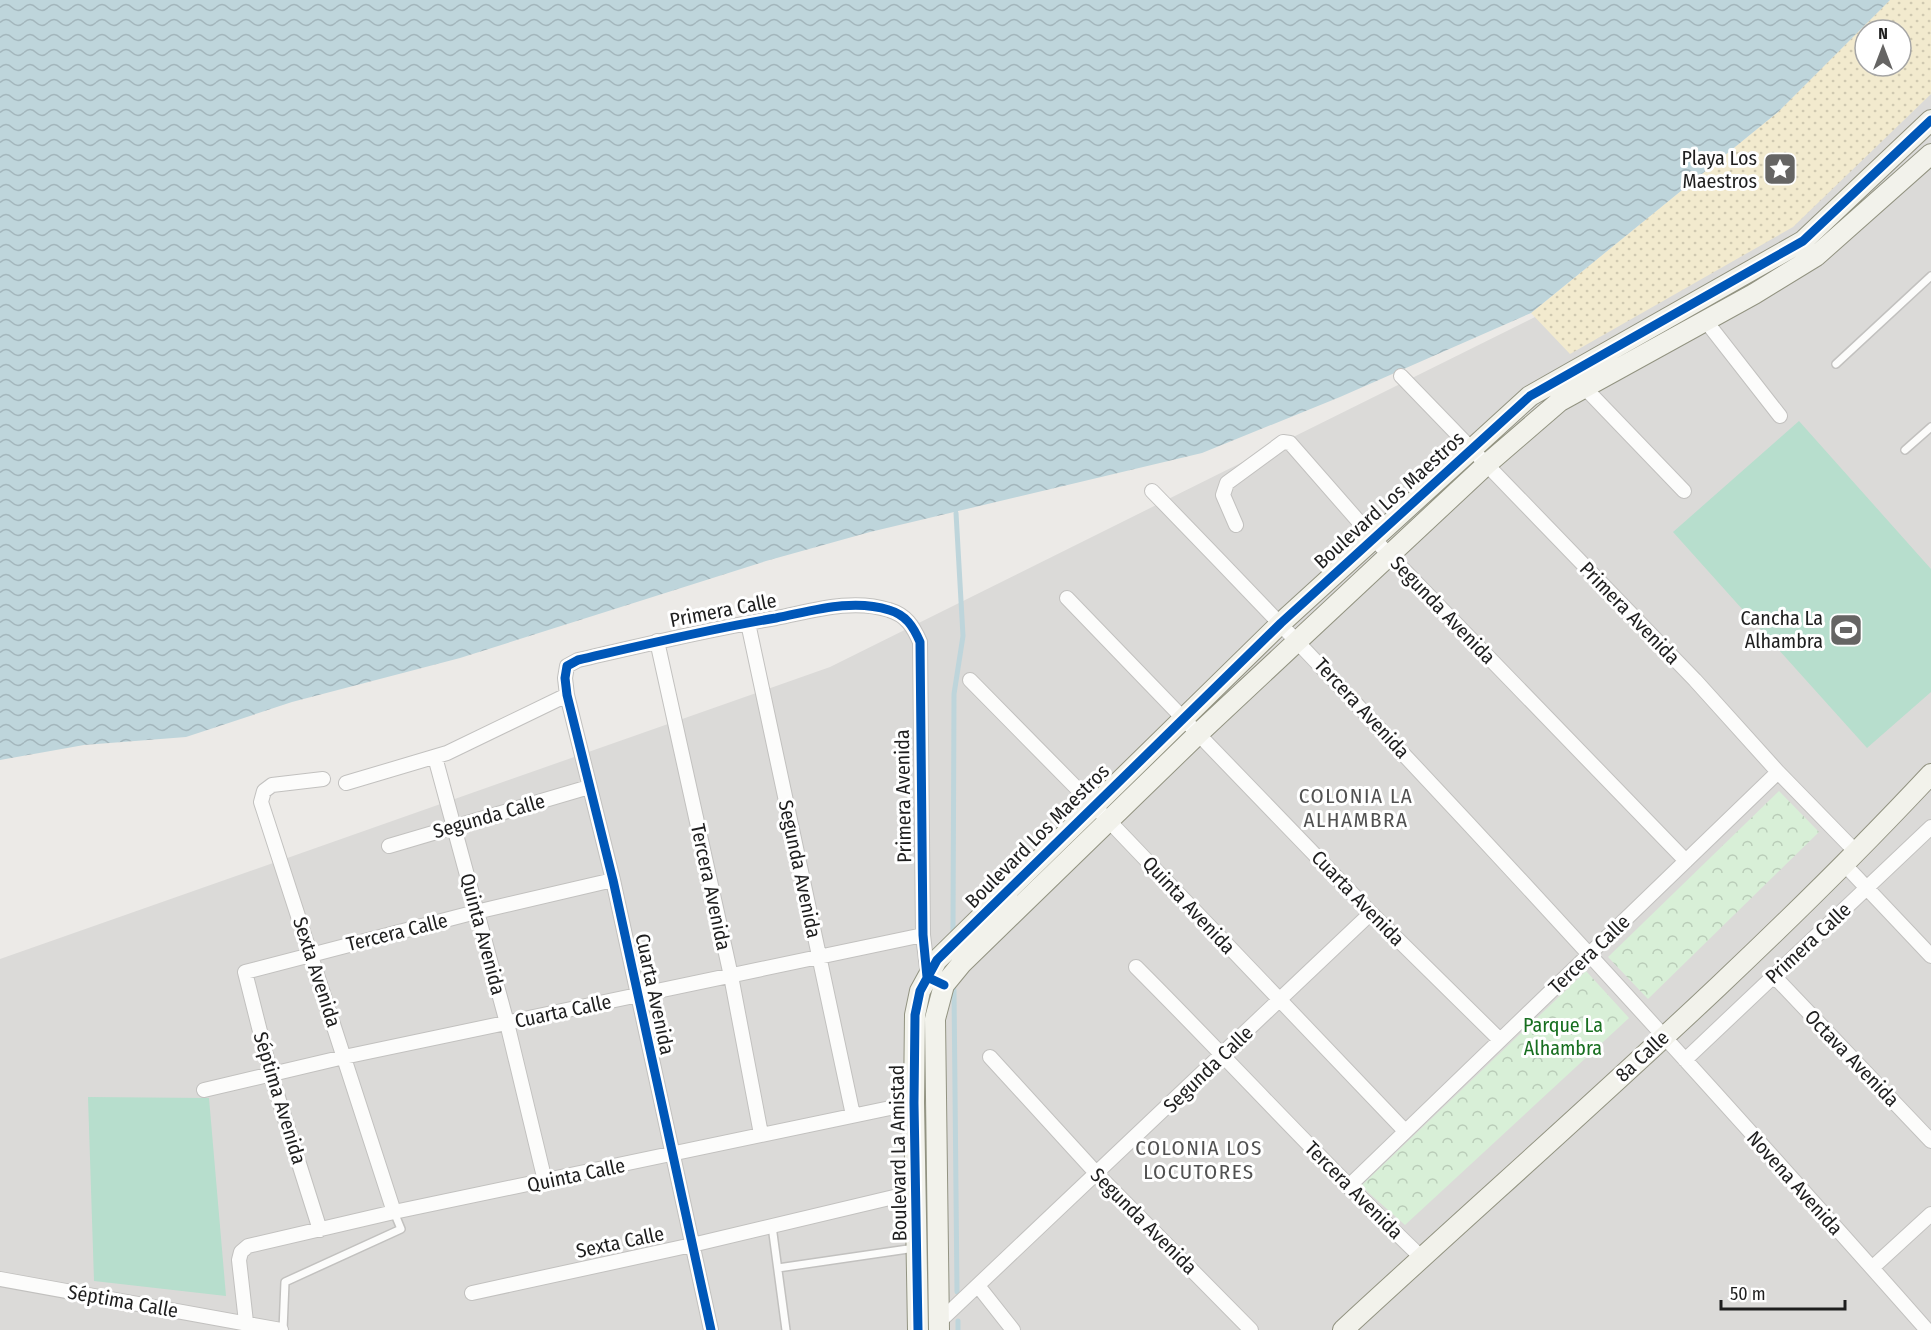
<svg xmlns="http://www.w3.org/2000/svg" width="1931" height="1330" font-family="'Fira Sans Condensed',sans-serif">
	<style>
		.residential { fill: #dbdad8 }
		.sand { fill: url(#sand-dots); fill-rule: evenodd }
		.park { fill: url(#park-crowns) }
		.pitch { fill: #b7decd }
		.water { fill: url(#water-waves) }
		.lines { fill: none; stroke-linecap: round; stroke-linejoin: round }
		.stream { stroke: #bed5db; stroke-width: 5 }
		.lane-casing { stroke: #c2c1bf; stroke-width: 10 }
		.street-casing { stroke: #c2c1bf; stroke-width: 16 }
		.secondary-casing { stroke: #929381; stroke-width: 22 }
		.lane { stroke: #fcfcfb; stroke-width: 7 }
		.street { stroke: #fcfcfb; stroke-width: 14 }
		.secondary { stroke: #f2f2eb; stroke-width: 20 }
		.cycleway-casing { stroke: #fff; stroke-width: 13 }
		.cycleway { stroke: #0057b8; stroke-width: 9 }
		.labels { text-anchor: middle; stroke-width: 6; stroke-linejoin: round; paint-order: stroke }
		.poi-label { font-size: 20px; fill: #1e1e1e; stroke: #fff; text-anchor: end }
		.street-label { font-size: 20px; fill: #1e1e1e; stroke: #fff }
		.park-label { font-size: 20px; fill: #186f20; stroke: #fff }
		.neighbourhood-label { font-size: 21px; letter-spacing: 1.5px; fill: #515151; stroke: #fff }
	</style>
	<defs>
		<pattern id="sand-dots" width="8" height="8" patternUnits="userSpaceOnUse" patternTransform="scale(1.5)"><rect width="8" height="8" fill="#f2eace"/><path d="M2 2h.1M6 6h.1" fill="none" stroke="#cfc8b0" stroke-width="1.8" stroke-linecap="round"/></pattern>
		<pattern id="park-crowns" width="20" height="18" patternUnits="userSpaceOnUse" patternTransform="scale(1.5)"><rect width="20" height="18" fill="#d8efd7"/><path d="M2 6a3 3 0 1 1 6 0M12 15a3 3 0 1 1 6 0" fill="none" stroke="#b9ccb8"/></pattern>
		<pattern id="water-waves" width="16" height="10" patternUnits="userSpaceOnUse" patternTransform="scale(1.5)"><rect width="16" height="10" fill="#bed5db"/><path d="M0 5q4-4 8 0t8 0" fill="none" stroke="#a3b6bc"/></pattern>
	</defs>
	<rect width="100%" height="100%" fill="#eceae7"/>
	<path class="residential" d="M1931,40v1290h-1931v-371l830,-292 864,-429z"/>
	<path class="sand" d="M1890,0h41v94l-138,133 -223,127 -39,-41 247,-201zM1865,30h36v36h-36z"/>
	<path class="park" d="M1779,791l40,41 -171,167 -40,-42z
		M1586,971l43,47 -224,207 -44,-39z"/>
	<path class="pitch" d="M1799,421l132,148v123l-64,56 -194,-216z
		M88,1097l121,1 17,198 -132,-15z"/>
	<path class="water" d="M0,0h1890l-112,112 -247,201 -191,84 -138,56 -332,79 -104,29 -306,97 -168,44 -106,35 -102,8 -84,15z"/>
	<g class="lines">
		<path class="stream" d="M953,932l1,-238 9,-58 -7,-123
			M954,990l3,302
			M958,1321v9"/>
		<defs>
			<path id="lane" d="M1836,364l95,-88
				M1905,450l26,-23
				M772,1226l14,104
				M778,1268l137,-20
				M283,1330l2,-48 116,-53 -7,-17"/>
			<path id="street" d="M1705,320l75,96
				M1401,376l294,304 83,92 79,81
				M1584,387l100,104
				M1152,491c266,273 523,554 775,839
				M1236,525l-13,-30 4,-12 56,-41 7,1 84,96 312,322
				M1067,598l304,315 129,127
				M748,623l105,492
				M657,641l74,335 30,158
				M970,680l139,141 296,310
				M435,757l72,266 38,158
				M323,779l-51,6 -8,6 -3,11 133,410
				M346,783l101,-30 120,-58
				M389,846l200,-59
				M1845,865l86,91
				M1136,967c96,96 188,197 286,291
				M1774,976l157,165
				M990,1057l107,117 154,156
				M1685,1060l246,-233
				M204,1090l140,-33 579,-122
				M1348,1187l430,-415
				M320,1230l-49,-155 -26,-103 231,-60 137,-32
				M1872,1268l59,-54
				M0,1279l281,51
				M979,1287l34,43
				M472,1293l220,-48 223,-53
				M246,1322l-7,-62 2,-8 7,-6 146,-34 520,-109
				M939,1322l432,-409
				M711,1330l-98,-450 -46,-185 -2,-17 2,-12 11,-6c65,-15 131,-31 198,-42 36,-7 76,-20 113,-8 17,5 24,16 31,32l3,293 5,42"/>
			<path id="secondary" d="M918,1330l-4,-227 1,-88 5,-24 17,-31 344,-337 249,-227 273,-155 128,-121
				M939,1330l-4,-311 9,-34 18,-22 237,-230 288,-269 73,-63 194,-107 62,-38 115,-102
				M1343,1330c198,-183 404,-359 588,-556"/>
		</defs>
		<use href="#lane" class="lane-casing"/>
		<use href="#street" class="street-casing"/>
		<use href="#secondary" class="secondary-casing"/>
		<use href="#lane" class="lane"/>
		<use href="#street" class="street"/>
		<use href="#secondary" class="secondary"/>
		<defs>
			<path id="cycleway" d="M711,1330l-98,-450 -46,-185 -2,-17 2,-12 11,-6c65,-15 131,-31 198,-42 36,-7 76,-20 113,-8 17,5 24,16 31,32l3,293 4,42 17,8
				M918,1330l-4,-227 1,-88 5,-24 17,-31 344,-337 249,-227 273,-155 128,-121"/>
		</defs>
		<use href="#cycleway" class="cycleway-casing"/>
		<use href="#cycleway" class="cycleway"/>
	</g>
	<defs>
		<symbol id="sight-square" viewBox="-11 -11 22 22"><rect x="-9" y="-9" width="18" height="18" rx="4" fill="#666564" stroke="#fff"/><path d="M0-6L1.8-2.2L6-1.7L2.9 1.2L3.7 5.4L0 3.3L-3.7 5.4L-2.9 1.2L-6-1.7L-1.8-2.2Z" fill="#fff"/></symbol>
		<symbol id="stadium-square" viewBox="-11 -11 22 22"><rect x="-9" y="-9" width="18" height="18" rx="4" fill="#666564" stroke="#fff"/><path d="M0-5a6.5 5 0 1 0 0 10a6.5 5 0 1 0 0-10ZM-3.5-1.8h7v3.6h-7Z" fill="#fff"/></symbol>
	</defs>
	<g fill-rule="evenodd">
		<use href="#sight-square" x="1761" y="150" width="38" height="38"/>
		<use href="#stadium-square" x="1827" y="611" width="38" height="38"/>
	</g>
	<g class="labels">
		<g class="poi-label">
			<text x="1757" y="165">Playa Los<tspan x="1757" dy="23">Maestros</tspan></text>
			<text x="1823" y="625">Cancha La<tspan x="1823" dy="23">Alhambra</tspan></text>
		</g>
		<g class="street-label">
			<text transform="translate(1389 500) rotate(-42)" y="7">Boulevard Los Maestros</text>
			<text transform="translate(723 610) rotate(-11)" y="7">Primera Calle</text>
			<text transform="translate(1443 610) rotate(46)" y="7">Segunda Avenida</text>
			<text transform="translate(1630 613) rotate(46)" y="7">Primera Avenida</text>
			<text transform="translate(1362 708) rotate(47)" y="7">Tercera Avenida</text>
			<text transform="translate(903 796) rotate(-91)" y="7">Primera Avenida</text>
			<text transform="translate(489 816) rotate(-16)" y="7">Segunda Calle</text>
			<text transform="translate(1037 836) rotate(-45)" y="7">Boulevard Los Maestros</text>
			<text transform="translate(800 869) rotate(78)" y="7">Segunda Avenida</text>
			<text transform="translate(711 887) rotate(78)" y="7">Tercera Avenida</text>
			<text transform="translate(1358 898) rotate(46)" y="7">Cuarta Avenida</text>
			<text transform="translate(1189 905) rotate(47)" y="7">Quinta Avenida</text>
			<text transform="translate(397 932) rotate(-14)" y="7">Tercera Calle</text>
			<text transform="translate(483 934) rotate(75)" y="7">Quinta Avenida</text>
			<text transform="translate(1808 943) rotate(-43)" y="7">Primera Calle</text>
			<text transform="translate(1589 954) rotate(-44)" y="7">Tercera Calle</text>
			<text transform="translate(317 972) rotate(72)" y="7">Sexta Avenida</text>
			<text transform="translate(655 994) rotate(78)" y="7">Cuarta Avenida</text>
			<text transform="translate(563 1011) rotate(-12)" y="7">Cuarta Calle</text>
			<text transform="translate(1642 1056) rotate(-43)" y="7">8a Calle</text>
			<text transform="translate(1852 1058) rotate(46)" y="7">Octava Avenida</text>
			<text transform="translate(1208 1069) rotate(-44)" y="7">Segunda Calle</text>
			<text transform="translate(280 1098) rotate(73)" y="7">Séptima Avenida</text>
			<text transform="translate(898 1153) rotate(-91)" y="7">Boulevard La Amistad</text>
			<text transform="translate(576 1175) rotate(-12)" y="7">Quinta Calle</text>
			<text transform="translate(1795 1183) rotate(48)" y="7">Novena Avenida</text>
			<text transform="translate(1354 1190) rotate(45)" y="7">Tercera Avenida</text>
			<text transform="translate(1144 1221) rotate(45)" y="7">Segunda Avenida</text>
			<text transform="translate(620 1242) rotate(-12)" y="7">Sexta Calle</text>
			<text transform="translate(123 1301) rotate(10)" y="7">Séptima Calle</text>
		</g>
		<g class="park-label">
			<text x="1563" y="1032">Parque La<tspan x="1563" dy="23">Alhambra</tspan></text>
		</g>
		<g class="neighbourhood-label">
			<text x="1356" y="803">COLONIA LA<tspan x="1356" dy="24">ALHAMBRA</tspan></text>
			<text x="1199" y="1155">COLONIA LOS<tspan x="1199" dy="24">LOCUTORES</tspan></text>
		</g>
	</g>
	<g transform="translate(1883 48)"><circle r="28" fill="#ffffff" stroke="#a5a5a5" stroke-width="1.5"/>
	<path d="M0-4.5L10 22L0 15L-10 22Z" fill="#666564"/>
	<text y="-9" font-size="16" font-weight="bold" text-anchor="middle" fill="#1e1e1e">N</text>
	</g>
	<path d="M1721 1300v9h124v-9" fill="none" stroke="#1e1e1e" stroke-width="3"/>
	<text x="1730" y="1300" font-size="18" fill="#1e1e1e" stroke="#ffffff" stroke-width="4.5" paint-order="stroke">50 m</text>
</svg>
